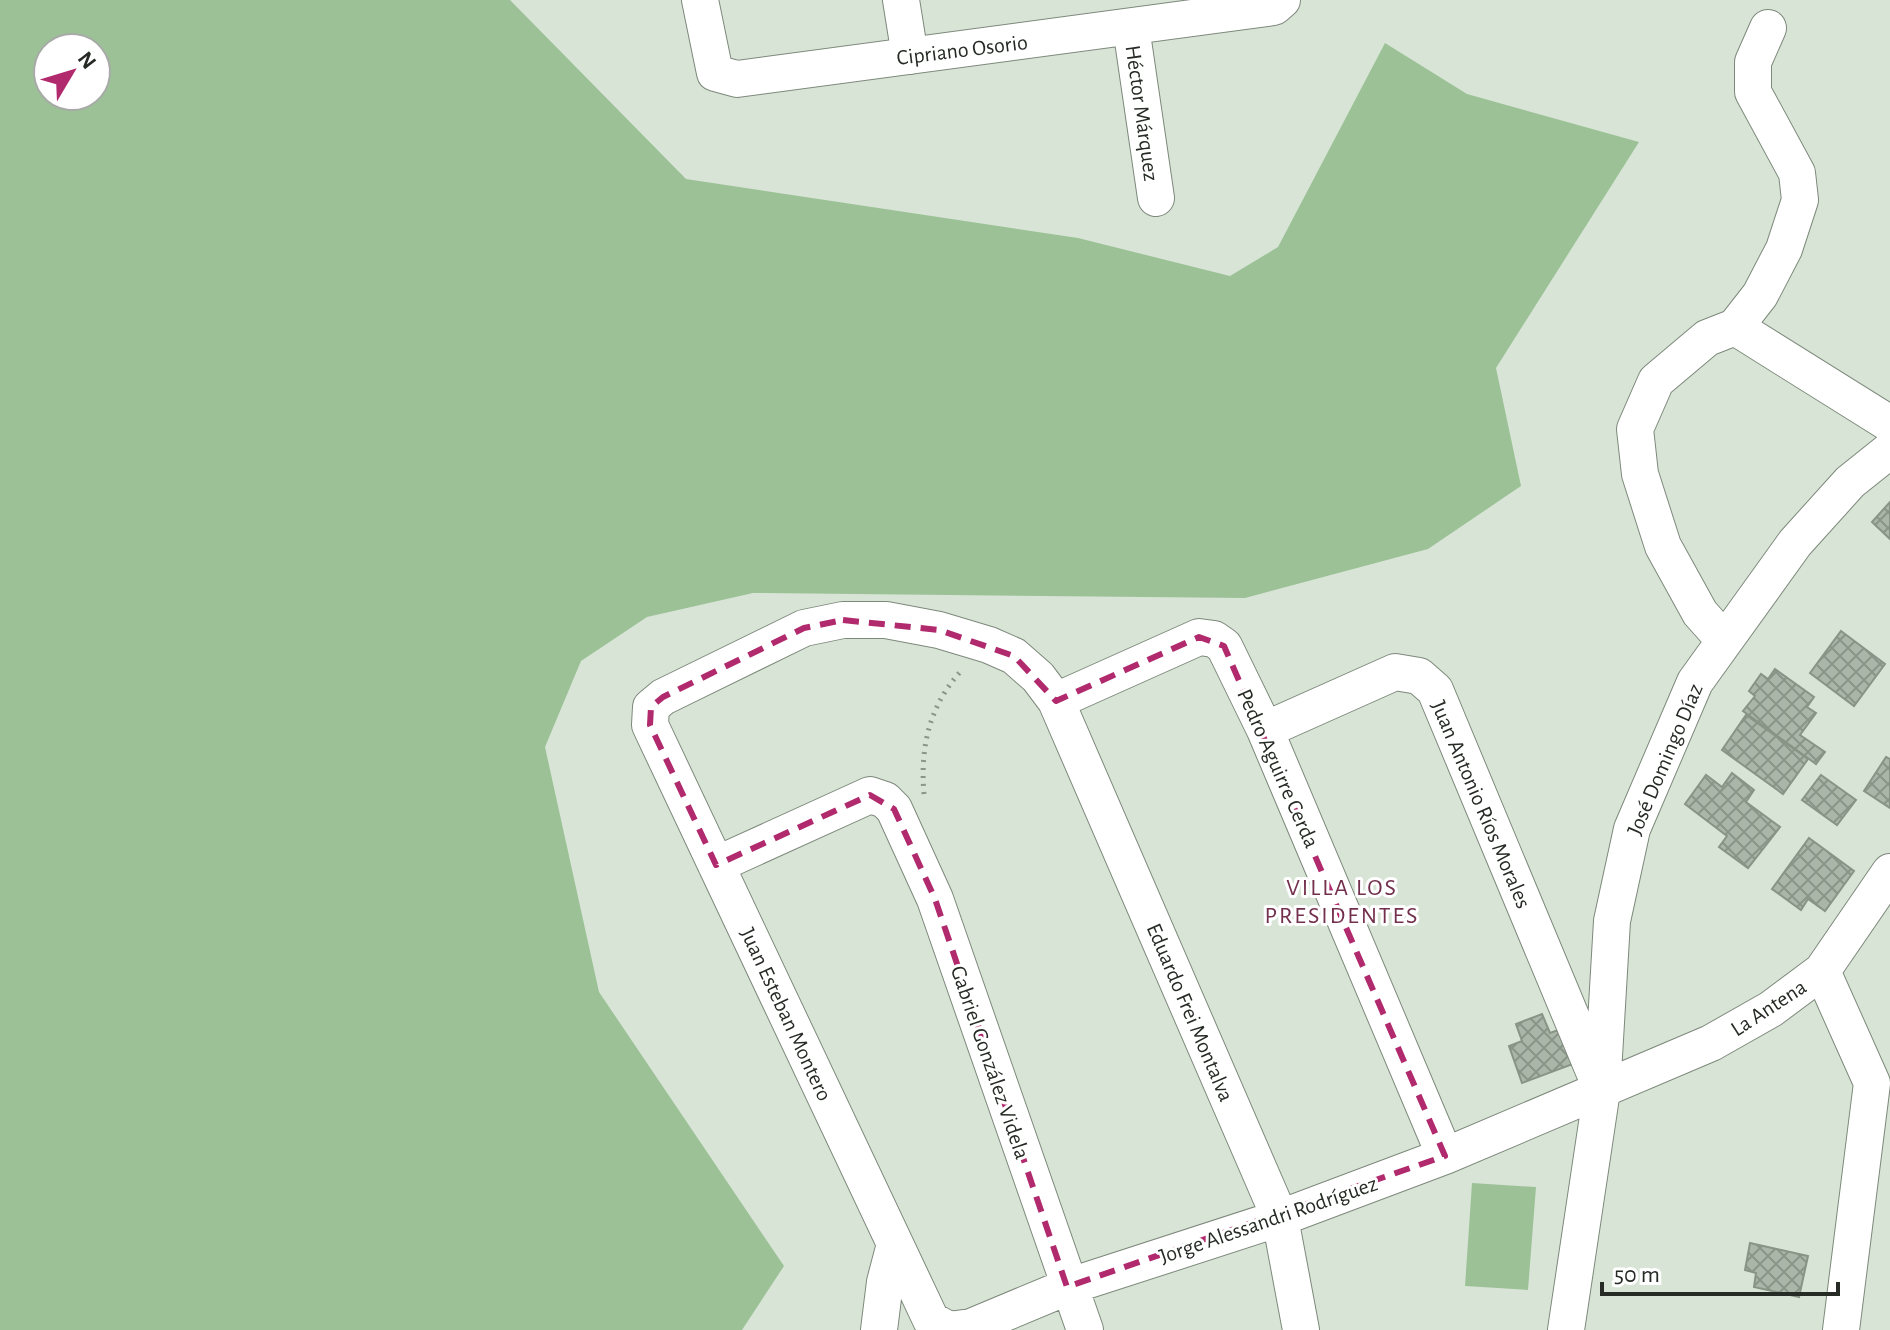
<svg xmlns="http://www.w3.org/2000/svg" width="1890" height="1330" font-family="'Alegreya Sans',sans-serif">
	<style>
		.green { fill: #9cc197; fill-rule: evenodd }
		.building { fill: url(#building-cross-hatch); stroke: #879486; stroke-width: 2 }
		.lines { fill: none; stroke-linecap: round; stroke-linejoin: round }
		.minor-casing { stroke: #7d897b; stroke-width: 38 }
		.path { stroke: #8c958a; stroke-width: 5; stroke-dasharray: 2 6; stroke-linecap: butt }
		.minor { stroke: #fff; stroke-width: 36 }
		.marked { fill: none; stroke: #b12a6d; stroke-width: 6; stroke-dasharray: 16 10; stroke-linejoin: round }
		.labels { text-anchor: middle; stroke-width: 6; stroke-linejoin: round; paint-order: stroke }
		.street-label { font-size: 22px; fill: #262b25; stroke: #fff }
		.neighbourhood-label { font-size: 24px; letter-spacing: 2px; fill: #73304d; stroke: #fff }
	</style>
	<defs>
		<pattern id="building-cross-hatch" width="8" height="8" patternUnits="userSpaceOnUse" patternTransform="scale(2)"><rect width="8" height="8" fill="#aab7a8"/><path d="M0 0l8 8M0 8l8-8" fill="none" stroke="#8a9589"/></pattern>
	</defs>
	<rect width="100%" height="100%" fill="#d8e5d6"/>
	<path class="green" d="M0,0h510l176,179 392,59 152,38 48,-29 107,-204 82,51 172,48 -143,226 25,118 -93,63 -183,49 -492,-5 -106,24 -66,44 -36,86 54,245 185,274 -42,64h-742zM96,48v48h-48v-48z
		M1472,1183l64,4 -8,103 -63,-4z"/>
	<path class="building" d="M1890,502v37l-18,-17z
		M1841,631l44,33 -31,42 -44,-33z
		M1775,669l39,28 -7,10 9,6 -16,22 25,17 -9,12 -73,-53 12,-15 -6,-5 12,-17 7,5z
		M1746,715l62,44 -25,35 -61,-44z
		M1886,757l4,2v49l-26,-17z
		M1732,773l22,17 -8,12 34,25 -32,41 -29,-21 8,-11 -42,-32 21,-29 16,12z
		M1821,775l35,25 -19,25 -35,-25z
		M1809,838l45,33 -29,40 -17,-12 -7,11 -29,-21z
		M1542,1014l8,19 11,-4 12,35 -51,19 -13,-37 13,-5 -6,-17z
		M1750,1243l58,13 -9,41 -45,-10 2,-14 -11,-3z"/>
	<g class="lines">
		<defs>
			<path id="minor" d="M700,0l15,73 22,6 537,-72 8,-7
				M901,0l9,56
				M1131,27l25,171
				M1735,327l155,97
				M1724,640l-24,-27 -37,-67 -23,-72 -5,-45 21,-48 51,-43 28,-11 25,-32 24,-46 16,-49 -3,-27 -44,-81v-30l15,-34
				M1056,701l224,517 21,112
				M1265,730l130,-58 24,4 16,14 163,391
				M716,865l154,-70 15,5 9,9 41,90 150,431
				M1822,971l50,112 -31,247
				M1445,1156l-180,-426 -41,-84 -10,-7 -15,-2 -143,64 -18,-24 -24,-21 -25,-11 -50,-15 -53,-10h-43l-39,8 -141,69 -12,10 -1,18 281,595 18,10 22,-3 96,-40 213,-69 165,-62 266,-113 60,-34 51,-38 68,-99
				M879,1330l6,-48 10,-38
				M1566,1330l36,-240 10,-169 20,-92 63,-147 100,-139 55,-61 40,-32"/>
		</defs>
		<use href="#minor" class="minor-casing"/>
		<path class="path" d="M924,794c-4,-46 5,-88 37,-123"/>
		<use href="#minor" class="minor"/>
	</g>
	<path class="marked" d="M843,620l96,10 75,26 42,45 143,-64 25,9 221,510 -378,131 -132,-388 -41,-90 -24,-14 -154,70 -66,-140 1,-18 12,-10 141,-69z"/>
	<g class="labels">
		<g class="street-label">
			<text transform="translate(962 49) rotate(-7)" y="8">Cipriano Osorio</text>
			<text transform="translate(1143 113) rotate(82)" y="8">Héctor Márquez</text>
			<text transform="translate(1664 759) rotate(-67)" y="8">José Domingo Díaz</text>
			<text transform="translate(1279 768) rotate(66)" y="8">Pedro Aguirre Cerda</text>
			<text transform="translate(1482 804) rotate(67)" y="8">Juan Antonio Ríos Morales</text>
			<text transform="translate(1768 1007) rotate(-33)" y="8">La Antena</text>
			<text transform="translate(1191 1012) rotate(67)" y="8">Eduardo Frei Montalva</text>
			<text transform="translate(787 1014) rotate(65)" y="8">Juan Esteban Montero</text>
			<text transform="translate(991 1062) rotate(71)" y="8">Gabriel González Videla</text>
			<text transform="translate(1268 1219) rotate(-19)" y="8">Jorge Alessandri Rodríguez</text>
		</g>
		<g class="neighbourhood-label">
			<text x="1342" y="895">VILLA LOS<tspan x="1342" dy="28">PRESIDENTES</tspan></text>
		</g>
	</g>
	<g transform="translate(72 72) rotate(52)"><circle r="38" fill="#ffffff" stroke="#a8aaa8" stroke-width="2"/>
	<path d="M0-6L14 30L0 20L-14 30Z" fill="#b12a6d"/>
	<text y="-12" font-size="22" font-weight="bold" text-anchor="middle" fill="#262b25">N</text>
	</g>
	<path d="M1602 1282v12h236v-12" fill="none" stroke="#262b25" stroke-width="4"/>
	<text x="1614" y="1282" font-size="24" fill="#262b25" stroke="#ffffff" stroke-width="6" paint-order="stroke">50 m</text>
</svg>
